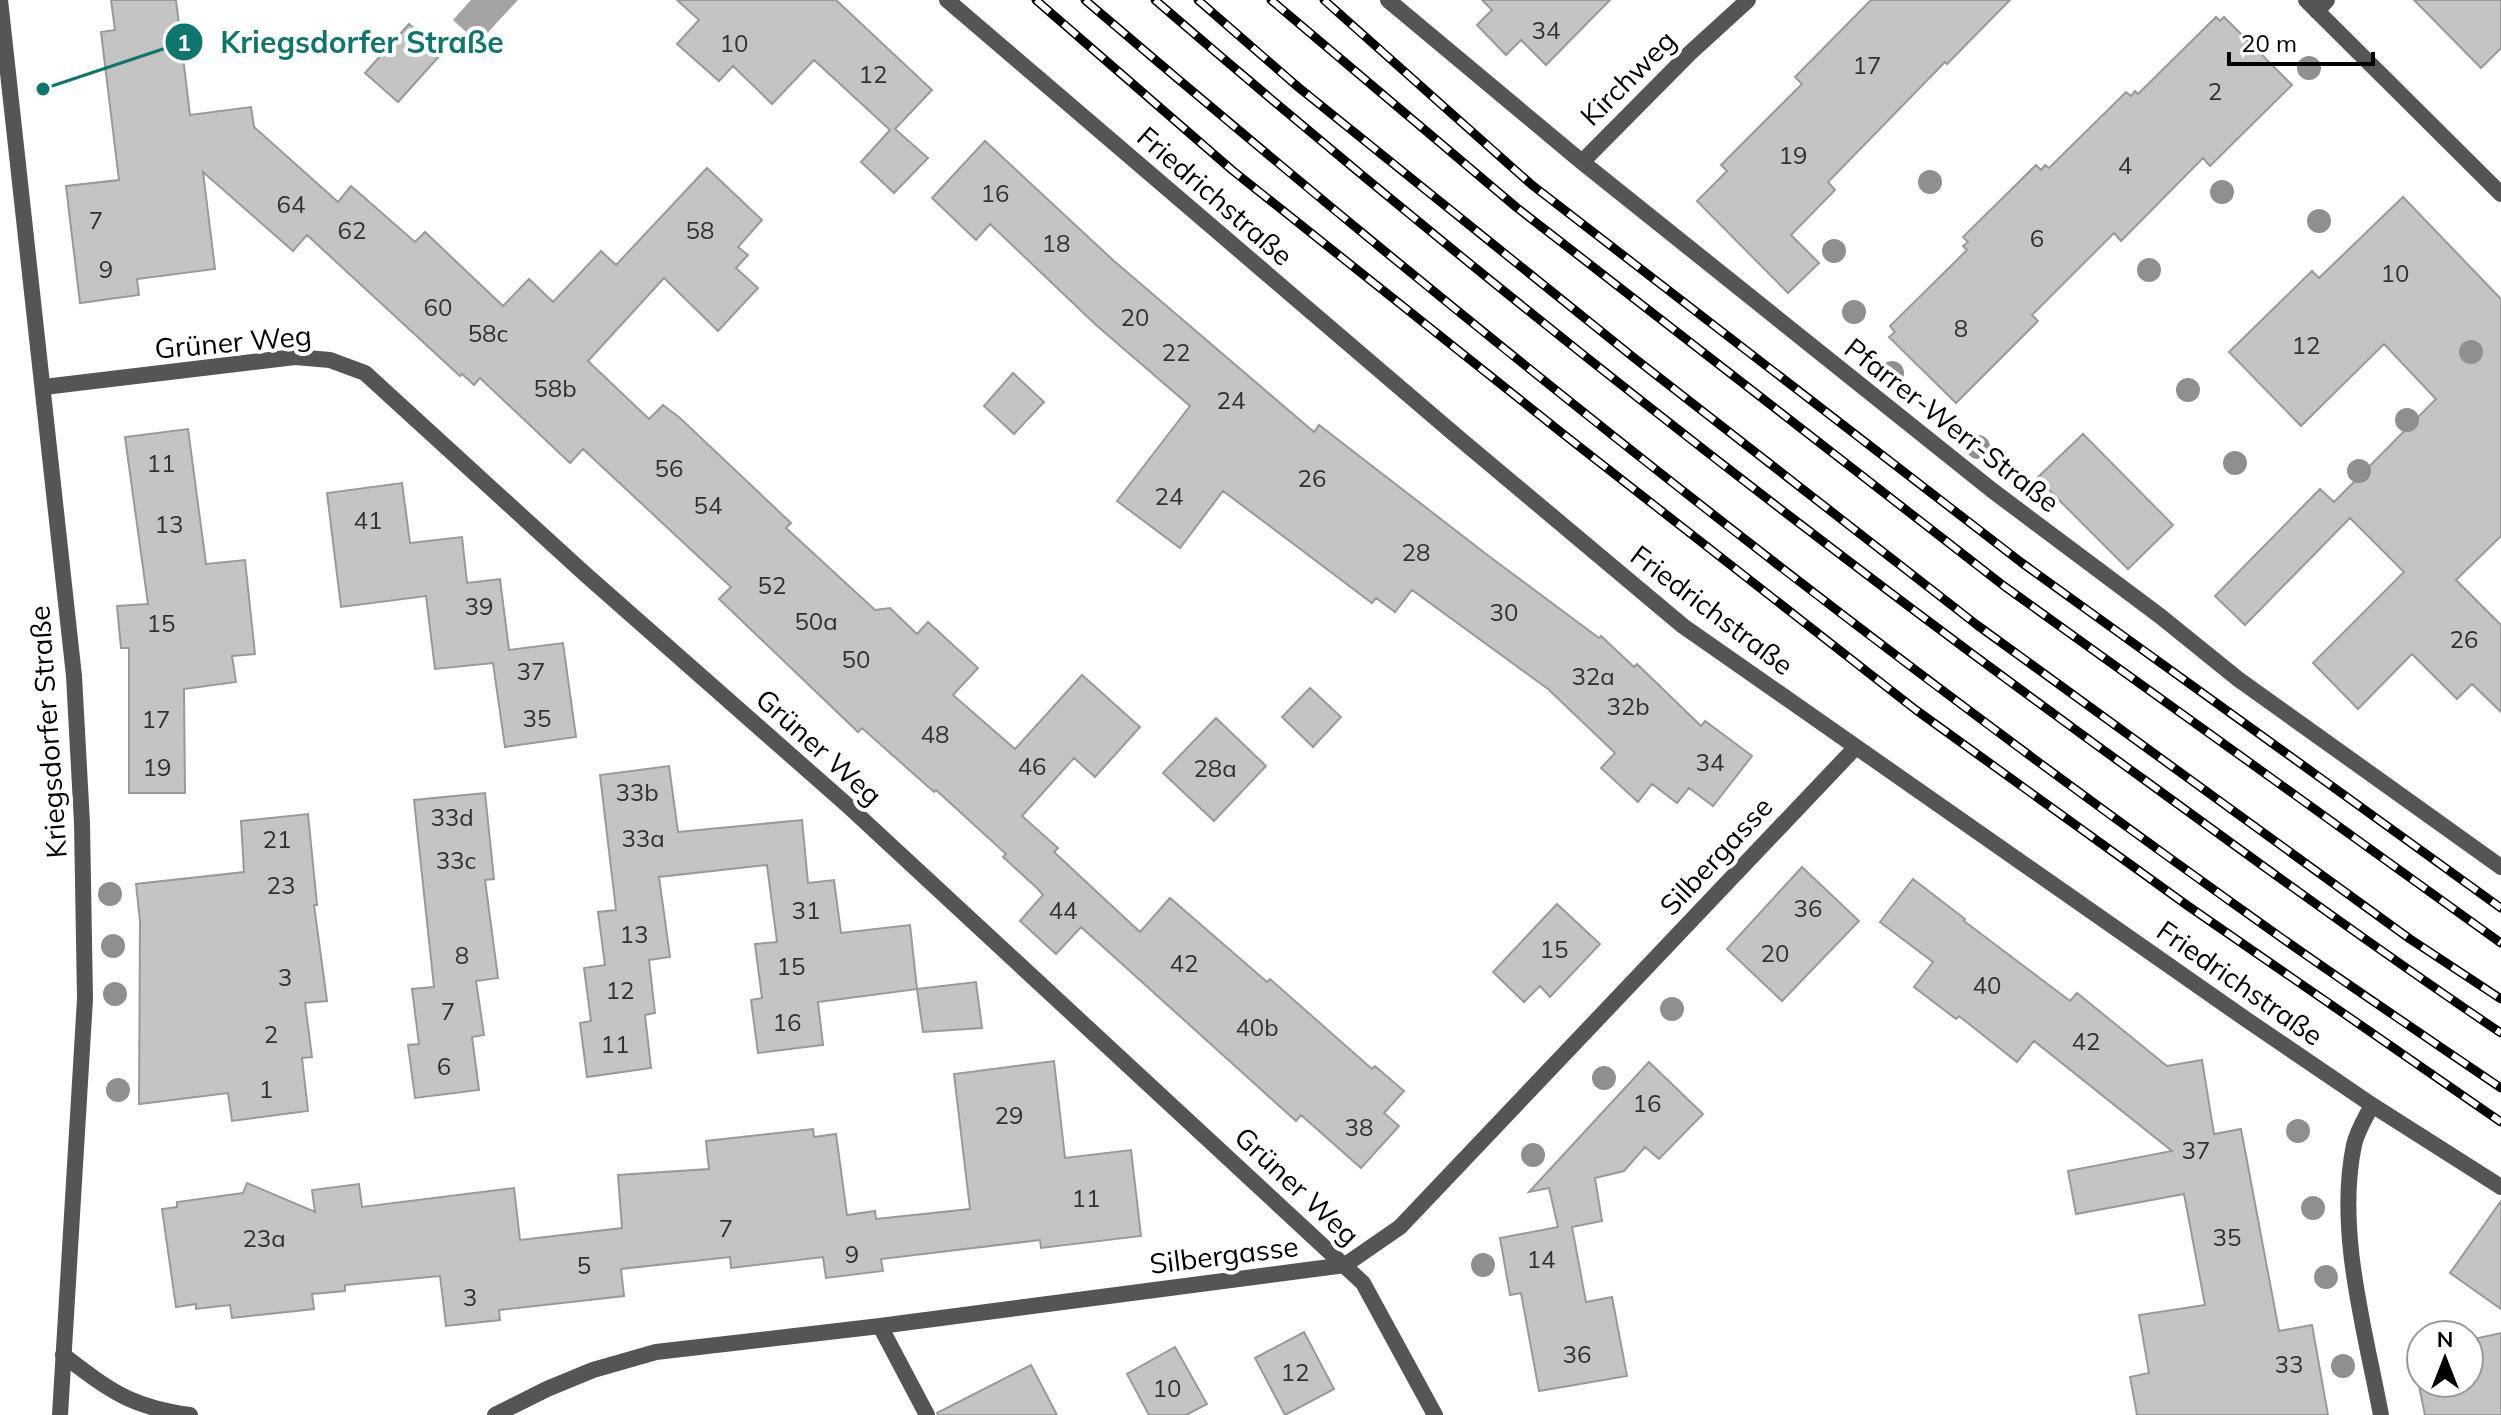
<svg xmlns="http://www.w3.org/2000/svg" width="2501" height="1415" font-family="Mulish,sans-serif">
	<style>
		.water { fill: #a3a3a3 }
		.building { fill: #c4c4c4; stroke: #999; stroke-width: 2 }
		.lines { fill: none; stroke-linecap: round; stroke-linejoin: round }
		.service { stroke: #555; stroke-width: 16 }
		.minor { stroke: #555; stroke-width: 16 }
		.tertiary { stroke: #555; stroke-width: 16 }
		.rail-casing { stroke: #000; stroke-width: 9 }
		.rail { stroke: #fff; stroke-width: 6; stroke-dasharray: 18; stroke-linecap: butt }
		.tree { fill: #8f8f8f }
		.labels { text-anchor: middle; stroke-width: 8; stroke-linejoin: round; paint-order: stroke }
		.number-label { font-size: 24px; fill: #313131 }
		.street-label { font-size: 28px; fill: #000; stroke: #fff }
		.leader { fill: none; stroke: #0f766e; stroke-width: 3 }
		.callout-dot { fill: #0f766e; stroke: #fff; stroke-width: 3 }
		.mark-label { font-size: 24px; text-anchor: middle; font-weight: bold; fill: #fff }
		.callout-label { font-size: 30px; text-anchor: middle; font-weight: bold; fill: #0f766e; stroke: #fff; stroke-width: 8; stroke-linejoin: round; paint-order: stroke }
	</style>
	<rect width="100%" height="100%" fill="#fff"/>
	<path class="water" d="M471,0h47l-40,43 -25,-23z"/>
	<path class="building" d="M111,0h65l14,115 61,-8 3,20 84,75 13,-16 64,56 10,-10 78,74 26,-27 24,23 48,-51 15,14 91,-97 55,52 -24,27 10,8 -12,13 22,20 -40,43 -54,-53 -76,83 61,58 14,-14 17,13 111,105 -5,5 89,82 15,-2 27,26 11,-12 50,46 -25,27 62,54 67,-74 58,52 -45,50 -21,-19 -52,58 36,32 -4,4 86,80 30,-34 97,84 3,-3 102,90 3,-3 29,25 -20,22 15,13 -38,42 -60,-53 -5,6 -215,-194 -25,27 -36,-33 23,-26 -6,-7 -34,-31 3,-3 -70,-64 -2,2 -72,-64 -4,4 -139,-133 12,-12 -148,-138 -13,14 -90,-85 -6,7 -12,-11 -2,2 -153,-141 -14,16 -90,-79 12,97 -78,10 2,16 -59,8 -14,-117 53,-6 -18,-148 14,-2z
		M677,0h159l96,90 -37,39 33,29 -34,35 -33,-31 29,-32 -76,-70 -42,44 -39,-38 -14,15 -42,-37 22,-24z
		M1482,0h128l-64,65 -25,-25 -15,15 -29,-30 15,-15z
		M1871,0h139l-63,64 -2,-2 -117,120 7,8 -44,45 28,28 -31,30 -91,-92 30,-30 -6,-6 81,-81 -7,-7z
		M2414,0h87v48l-20,20z
		M2216,17l4,4 4,-4 68,68 -82,81 -7,-8 -82,83 -7,-8 -82,82 6,6 -82,82 -67,-66 6,-5 -5,-6 77,-76 -4,-4 5,-4 -5,-5 73,-72 5,5 4,-5 4,3 77,-76 5,4 4,-5 3,3z
		M409,24l33,29 -44,49 -33,-29z
		M985,141l129,120 200,171 5,-7 171,132 109,81 2,-2 33,31 3,-3 64,62 4,-5 47,35 -39,50 -24,-18 -12,15 -25,-19 -14,18 -37,-34 14,-15 -67,-64 -136,-99 -17,22 -19,-14 -4,5 -149,-112 -43,57 -63,-47 73,-95 -94,-81 -106,-101 -14,16 -44,-42z
		M2403,197l98,102v237l-45,44 45,45v87l-29,-28 -15,15 -45,-45 -54,55 -45,-46 91,-91 -54,-54 -105,107 -30,-29 105,-107 14,13 102,-103 -52,-55 -83,82 -72,-74 83,-81 7,7z
		M1013,373l31,29 -30,32 -30,-28z
		M188,429l18,135 39,-4 10,94 -23,2 4,26 -52,7 1,104h-56v-145h-8l-4,-42 31,-2 -23,-167z
		M2083,434l90,91 -45,44 -91,-91z
		M402,483l8,60 52,-6 5,46 33,-4 9,71 54,-7 13,94 -71,10 -12,-84 -58,6 -9,-73 -85,11 -14,-114z
		M1310,688l31,29 -28,30 -31,-30z
		M1216,718l50,48 -52,55 -51,-48z
		M669,766l9,66 124,-12 6,63 26,-3 7,53 69,-8 7,64 59,-7 6,46 -59,4 -6,-43 -99,13 5,43 -65,8 -7,-53 11,-2 -7,-54 22,-2 -10,-77 -108,12 11,80 -21,3 6,53 -10,2 6,53 -64,9 -7,-54 11,-2 -7,-53 21,-3 -7,-53 18,-2 -16,-135z
		M485,793l9,86 -9,1 13,98 -22,3 8,54 -12,2 7,53 -64,8 -7,-53 11,-1 -7,-55 22,-2 -20,-187z
		M308,814l9,91h-3l13,96 -22,2 7,54 -10,1 6,53 -76,10 -4,-28 -89,11 1,-183 -4,-37 108,-12 -3,-51z
		M1802,867l57,54 -77,80 -55,-52z
		M1913,879l52,40 -1,2 106,80 7,-8 90,73 35,-6 12,74 27,-5 38,202 33,-6 16,90h-191l-7,-38 19,-4 -10,-58 66,-10 -21,-111 -108,20 -8,-43 104,-20 -138,-110 -17,21 -58,-46 -3,3 -42,-32 19,-25 -53,-40z
		M1557,904l43,40 -50,53 -10,-11 -16,16 -31,-30z
		M1054,1061l11,97 66,-8 10,86 -100,12 -1,-8 -159,19 2,12 -57,7 -3,-21 -92,11 -1,-11 -109,12 3,27 -125,14 1,10 -54,6 -6,-50 -95,9v6l-33,3 2,15 -82,9 -2,-13 -34,4v-5l-20,3 -14,-98 15,-2v-5l66,-9 4,-10 68,29 -3,-22 47,-6 3,23 152,-19 6,52 102,-12 -4,-53 91,-6 -3,-28 107,-12 1,8 22,-3 11,81 28,-4 1,8 94,-10 -16,-135z
		M1649,1062l54,52 -44,45 -14,-12 -21,24 -29,7 7,43 -30,6 14,75 26,-5 15,79 -88,15 -18,-98 -11,2 -10,-57 58,-11 -9,-39 -20,4z
		M2501,1201v108l-51,-36z
		M1304,1332l30,57 -49,26 -30,-57z
		M2501,1333v82h-76l-13,-63 9,-2v33h48v-43z
		M1175,1347l32,57 -21,11h-37l-22,-41z
		M1031,1365l26,50h-119l-1,-2z"/>
	<g class="lines">
		<path class="service" d="M2317,11l10,-11"/>
		<path class="minor" d="M947,0l513,439 223,187 564,394 125,85 129,82
			M1388,0l194,162 411,329 167,125 78,63 263,188
			M2306,0l195,194
			M1582,162l108,-109 58,-53
			M44,387l251,-30 35,3 35,13 220,201 261,230 517,479 72,132
			M2372,1105c-6,12 -15,26 -18,40 -18,85 11,185 27,270
			M880,1326l47,89
			M63,1355c46,35 67,52 127,60
			M495,1415l52,-26 46,-19 63,-18 224,-26 465,-61 55,-38 455,-479"/>
		<path class="tertiary" d="M0,0l74,676 8,147 3,176 -25,416"/>
		<defs>
			<path id="rail" d="M1036,0l196,170 335,267 349,273 272,196 313,216
				M1085,0c386,330 786,648 1201,941 71,50 143,98 215,147
				M1155,0c319,275 650,535 991,781 118,86 235,171 355,252
				M1198,0l100,87 335,270 344,268 433,314 91,60
				M1271,0l245,207 488,379 497,357
				M1324,0l208,185 490,378 479,345"/>
		</defs>
		<use href="#rail" class="rail-casing"/>
		<use href="#rail" class="rail"/>
	</g>
	<g class="tree">
		<circle cx="2309" cy="68" r="12"/>
		<circle cx="1930" cy="182" r="12"/>
		<circle cx="2222" cy="192" r="12"/>
		<circle cx="2319" cy="221" r="12"/>
		<circle cx="1834" cy="251" r="12"/>
		<circle cx="2149" cy="270" r="12"/>
		<circle cx="1854" cy="312" r="12"/>
		<circle cx="2471" cy="352" r="12"/>
		<circle cx="1892" cy="373" r="12"/>
		<circle cx="2188" cy="390" r="12"/>
		<circle cx="2407" cy="420" r="12"/>
		<circle cx="1978" cy="447" r="12"/>
		<circle cx="2235" cy="463" r="12"/>
		<circle cx="2359" cy="471" r="12"/>
		<circle cx="110" cy="894" r="12"/>
		<circle cx="113" cy="946" r="12"/>
		<circle cx="115" cy="994" r="12"/>
		<circle cx="1672" cy="1009" r="12"/>
		<circle cx="1604" cy="1078" r="12"/>
		<circle cx="118" cy="1090" r="12"/>
		<circle cx="2298" cy="1131" r="12"/>
		<circle cx="1533" cy="1155" r="12"/>
		<circle cx="2313" cy="1208" r="12"/>
		<circle cx="1483" cy="1265" r="12"/>
		<circle cx="2326" cy="1277" r="12"/>
		<circle cx="2343" cy="1366" r="12"/>
	</g>
	<g class="labels">
		<g class="number-label">
			<text x="1546" y="39">34</text>
			<text x="734" y="52">10</text>
			<text x="1867" y="74">17</text>
			<text x="873" y="83">12</text>
			<text x="2215" y="100">2</text>
			<text x="1793" y="164">19</text>
			<text x="2125" y="174">4</text>
			<text x="995" y="202">16</text>
			<text x="291" y="213">64</text>
			<text x="96" y="229">7</text>
			<text x="352" y="239">62</text>
			<text x="700" y="239">58</text>
			<text x="2037" y="247">6</text>
			<text x="1056" y="252">18</text>
			<text x="106" y="278">9</text>
			<text x="2395" y="282">10</text>
			<text x="438" y="316">60</text>
			<text x="1135" y="326">20</text>
			<text x="1961" y="337">8</text>
			<text x="488" y="342">58c</text>
			<text x="2306" y="354">12</text>
			<text x="1176" y="361">22</text>
			<text x="555" y="397">58b</text>
			<text x="1231" y="409">24</text>
			<text x="161" y="472">11</text>
			<text x="669" y="477">56</text>
			<text x="1312" y="487">26</text>
			<text x="1169" y="505">24</text>
			<text x="708" y="514">54</text>
			<text x="368" y="529">41</text>
			<text x="169" y="533">13</text>
			<text x="1416" y="561">28</text>
			<text x="772" y="594">52</text>
			<text x="479" y="615">39</text>
			<text x="1504" y="621">30</text>
			<text x="816" y="630">50a</text>
			<text x="161" y="632">15</text>
			<text x="2464" y="648">26</text>
			<text x="856" y="668">50</text>
			<text x="531" y="680">37</text>
			<text x="1593" y="685">32a</text>
			<text x="1628" y="715">32b</text>
			<text x="537" y="727">35</text>
			<text x="156" y="728">17</text>
			<text x="935" y="743">48</text>
			<text x="1710" y="771">34</text>
			<text x="1032" y="775">46</text>
			<text x="157" y="776">19</text>
			<text x="1215" y="777">28a</text>
			<text x="637" y="801">33b</text>
			<text x="452" y="826">33d</text>
			<text x="643" y="847">33a</text>
			<text x="277" y="848">21</text>
			<text x="456" y="869">33c</text>
			<text x="281" y="894">23</text>
			<text x="1808" y="917">36</text>
			<text x="806" y="919">31</text>
			<text x="1063" y="919">44</text>
			<text x="634" y="943">13</text>
			<text x="1554" y="958">15</text>
			<text x="1775" y="962">20</text>
			<text x="462" y="964">8</text>
			<text x="1184" y="972">42</text>
			<text x="791" y="975">15</text>
			<text x="285" y="986">3</text>
			<text x="1987" y="994">40</text>
			<text x="620" y="999">12</text>
			<text x="448" y="1020">7</text>
			<text x="787" y="1031">16</text>
			<text x="1257" y="1036">40b</text>
			<text x="271" y="1043">2</text>
			<text x="2086" y="1050">42</text>
			<text x="615" y="1053">11</text>
			<text x="444" y="1075">6</text>
			<text x="266" y="1098">1</text>
			<text x="1647" y="1112">16</text>
			<text x="1009" y="1124">29</text>
			<text x="1359" y="1136">38</text>
			<text x="2196" y="1159">37</text>
			<text x="1086" y="1207">11</text>
			<text x="726" y="1237">7</text>
			<text x="2227" y="1246">35</text>
			<text x="264" y="1247">23a</text>
			<text x="852" y="1263">9</text>
			<text x="1541" y="1268">14</text>
			<text x="584" y="1274">5</text>
			<text x="470" y="1306">3</text>
			<text x="1577" y="1363">36</text>
			<text x="2289" y="1373">33</text>
			<text x="1295" y="1381">12</text>
			<text x="1167" y="1397">10</text>
		</g>
		<g class="street-label">
			<text transform="translate(1628 78) rotate(-45)" y="10">Kirchweg</text>
			<text transform="translate(1215 196) rotate(41)" y="10">Friedrichstraße</text>
			<text transform="translate(233 342) rotate(-5)" y="10">Grüner Weg</text>
			<text transform="translate(1952 425) rotate(38)" y="10">Pfarrer-Werr-Straße</text>
			<text transform="translate(1712 610) rotate(37)" y="10">Friedrichstraße</text>
			<text transform="translate(48 732) rotate(-94)" y="10">Kriegsdorfer Straße</text>
			<text transform="translate(819 747) rotate(42)" y="10">Grüner Weg</text>
			<text transform="translate(1716 856) rotate(-47)" y="10">Silbergasse</text>
			<text transform="translate(2240 983) rotate(35)" y="10">Friedrichstraße</text>
			<text transform="translate(1297 1186) rotate(43)" y="10">Grüner Weg</text>
			<text transform="translate(1224 1255) rotate(-7)" y="10">Silbergasse</text>
		</g>
	</g>
	<path class="leader" d="M43 89L184 42"/>
	<g class="callout-dot">
		<circle cx="43" cy="89" r="8"/>
		<circle cx="184" cy="42" r="20"/>
	</g>
	<g class="mark-label">
		<text x="184" y="51">1</text>
	</g>
	<g class="callout-label">
		<text x="362" y="53">Kriegsdorfer Straße</text>
	</g>
	<g transform="translate(2445 1359)"><circle r="38" fill="#ffffff" stroke="#999999" stroke-width="2"/>
	<path d="M0-6L14 30L0 20L-14 30Z" fill="#000000"/>
	<text y="-12" font-size="22" font-weight="bold" text-anchor="middle" fill="#000000">N</text>
	</g>
	<path d="M2229 52v12h144v-12" fill="none" stroke="#000000" stroke-width="4"/>
	<text x="2241" y="52" font-size="24" fill="#000000" stroke="#ffffff" stroke-width="6" paint-order="stroke">20 m</text>
</svg>
